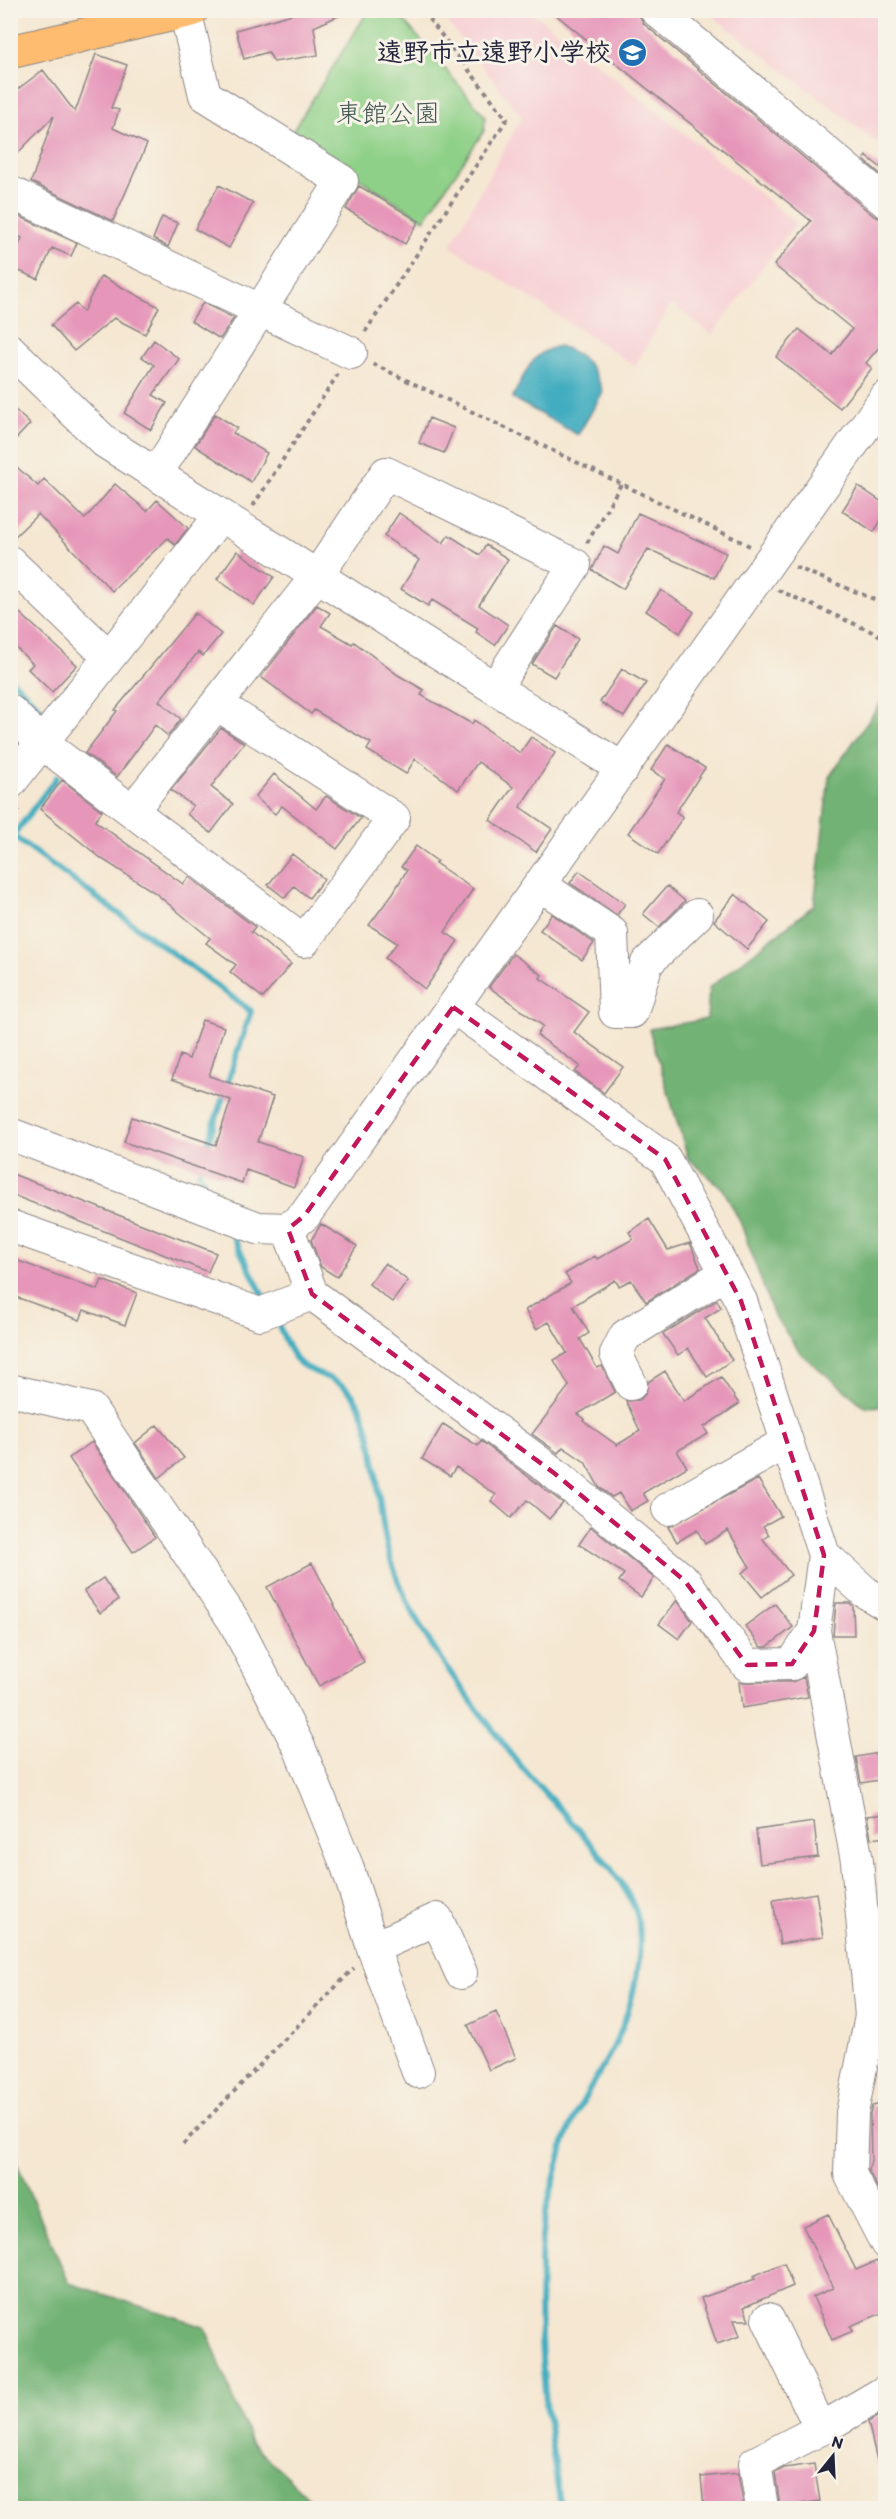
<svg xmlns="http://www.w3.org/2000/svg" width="896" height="2519" font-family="Itim,'Klee One',sans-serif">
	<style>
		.built { fill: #f7cfd4 }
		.green { fill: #8ed087; stroke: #587961; stroke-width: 1.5 }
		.forest { fill: #72b274; stroke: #4a6a58; stroke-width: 1.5 }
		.water { fill: #42adc0; stroke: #32687e; stroke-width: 1.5 }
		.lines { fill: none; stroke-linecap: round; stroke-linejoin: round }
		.stream { stroke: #42adc0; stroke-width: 6 }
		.building { fill: #e696b9 }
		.minor-casing { stroke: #8c8486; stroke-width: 34 }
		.major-casing { stroke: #8c8486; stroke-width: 35 }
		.path { stroke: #8c8486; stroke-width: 4; stroke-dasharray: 4.5 4.5; stroke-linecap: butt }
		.minor { stroke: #fff; stroke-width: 32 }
		.major { stroke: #fdbc6f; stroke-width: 33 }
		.marked { fill: none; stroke: #c2185b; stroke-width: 4.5; stroke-dasharray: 12 8; stroke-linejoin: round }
		.labels { text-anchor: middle; stroke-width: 6; stroke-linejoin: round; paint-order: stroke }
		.poi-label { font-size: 26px; font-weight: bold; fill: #22223b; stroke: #f7f3e8; text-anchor: end }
		.park-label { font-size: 26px; fill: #425652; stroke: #f7f3e8 }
	</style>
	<rect width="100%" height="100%" fill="#f7f3e8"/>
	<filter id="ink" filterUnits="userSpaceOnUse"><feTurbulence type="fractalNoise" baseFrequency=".0167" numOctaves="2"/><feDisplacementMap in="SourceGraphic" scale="12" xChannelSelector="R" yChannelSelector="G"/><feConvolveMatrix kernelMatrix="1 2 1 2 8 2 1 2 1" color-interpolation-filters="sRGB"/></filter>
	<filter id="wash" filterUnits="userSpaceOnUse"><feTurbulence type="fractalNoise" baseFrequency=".008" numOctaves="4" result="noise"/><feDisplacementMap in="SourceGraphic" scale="24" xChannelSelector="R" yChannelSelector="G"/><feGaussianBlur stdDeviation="1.35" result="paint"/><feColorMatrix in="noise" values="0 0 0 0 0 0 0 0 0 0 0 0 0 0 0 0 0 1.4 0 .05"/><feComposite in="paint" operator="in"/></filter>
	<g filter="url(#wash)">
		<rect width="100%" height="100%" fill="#f5e7d1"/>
		<path class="built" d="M439,11h92l265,212 -84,112 -41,-31 -36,62 -185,-120 72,-129z
			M706,11h179v138z"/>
		<path class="green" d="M368,11h28l89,105 -1,15 -60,89 -134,-85z"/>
		<path class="forest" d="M885,697l1,709 -21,1 -64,-53 -28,-40 -32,-90 -18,-35 -35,-31 -39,-129 58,-10 2,-31 105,-83 15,-128z
			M11,2150l58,133 136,44 46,115 68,66h-308z"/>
		<path class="water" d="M559,346c26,9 35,21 44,46l-25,43 -66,-37c13,-23 18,-46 47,-52z"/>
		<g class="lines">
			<path class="stream" d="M10,678l33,33
				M57,777l-44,59 238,175 -45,138
				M202,1162l-3,11 10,18
				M233,1237l34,66
				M275,1317c7,14 14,38 26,47 18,13 43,15 55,36 22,35 21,108 32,150 21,78 77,142 124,205 31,41 123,123 127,170 4,38 -9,90 -26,123 -17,33 -41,66 -51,102 -7,26 -15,53 -19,78 -2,16 -2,32 -2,47 -4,79 8,156 20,233"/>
		</g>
		<g id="blocks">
			<path class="building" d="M291,10h60l-37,17 4,28 -44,7 -6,-10 -24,7 -8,-29 56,-16z
				M550,10h86l8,14 230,192 11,4v120l-19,23 6,5 -32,40 -64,-51 23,-28 33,26 20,-26 -78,-64 37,-44z
				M96,54l31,11 -16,43 8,2 -6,18 34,16 -34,77 -82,-39 23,-66 -44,45v-29l10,-10 -10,-11v-16l33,-25 32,42z
				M866,156l19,15v7l-21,-18z
				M219,185l34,18 -24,45 -34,-19z
				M359,186l60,35 -14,23 -59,-35z
				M10,212l67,31 -6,13 -19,-8 -14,31 -28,-12 12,-29 -12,-5z
				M162,217l16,6 -10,24 -15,-8z
				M101,276l58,31 -14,27 -31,-16 -40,33 -23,-26 25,-21 7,8z
				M203,303l31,15 -14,21 -29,-18z
				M154,340l25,19 -26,36 14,8 -16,27 -27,-17 30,-48 -12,-8z
				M10,405l20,19 -20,21z
				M215,414l22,14 -4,5 34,20 -16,29 -56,-36z
				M429,418l25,10 -10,25 -25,-10z
				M10,461l28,25 6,-7 41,40 30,-35 32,27 10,-11 31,28 -13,17 -7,-7 -56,53 -74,-77 -28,27z
				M858,486l27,18v10l-11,18 -32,-21z
				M399,513l44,30 6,-8 31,20 6,-10 22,14 -29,46 29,20 -13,20 -19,-13 2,-4 -46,-28 -4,6 -27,-17 18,-29 -35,-24z
				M638,513l88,40 -12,25 -66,-29 -25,40 -31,-19 12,-24 14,8z
				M237,551l37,26 -20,28 -37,-26z
				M661,590l33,22 -14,21 -34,-22z
				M10,604l67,61 -25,27 -24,-23 5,-5 -23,-22z
				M317,605l13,8 -9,13 31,18 2,-2 44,33 26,15 -3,5 51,29 2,-4 46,33 11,-16 24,16 -35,54 32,22 -16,23 -46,-32 23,-33 -35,-25 -20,28 -43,-31 -9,15 -39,-24 4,-7 -57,-33 -3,4 -50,-37z
				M195,613l26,21 -18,22 -5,-4 -39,49 22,18 -13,17 -13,-11 -38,52 -32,-24 32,-42 -2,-1z
				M557,626l21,13 -24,38 -22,-13z
				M622,669l24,14 -22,34 -24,-15z
				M221,728l23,15 -33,44 22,17 -22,29 -24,-19 6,-8 -22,-16z
				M668,744l37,24 -29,44 7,5 -25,37 -30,-21 37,-54 -14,-9z
				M274,774l42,35 10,-13 35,22 -24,31 -55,-43 -7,8 -20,-17z
				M62,780l40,31 -7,10 88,63 6,-7 66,50 -4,5 40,32 -28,34 -33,-26 6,-7 -30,-22 4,-5 -56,-46 -52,-33 -62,-50z
				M416,846l21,15 -2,2 38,26 -28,43 13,9 -33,48 -40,-31 12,-15 -28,-18 24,-32 14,-23 -6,-3z
				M292,854l32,25 -15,19 -15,-12 -9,12 -17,-13z
				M579,871l46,33 -8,11 -47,-32z
				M667,886l18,15 -26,26 -16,-13z
				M735,894l34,28 -22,27 -33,-28z
				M552,914l42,29 -12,17 -42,-30z
				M513,954l29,21 -2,3 49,34 -15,20 49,35 -19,26 -29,-21 5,-6 -43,-31 6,-9 -54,-39z
				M202,1020l22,7 -15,49 64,21 -15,45 46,15 -10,30 -48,-17 -4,13 -118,-41 8,-25 84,28 15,-45 -59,-21 8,-24 9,4z
				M10,1173l206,80 -8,19 -198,-78z
				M649,1219l19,31 22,-7 10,25 -54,34 -15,-22 -12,6 -4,-6 -42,26 16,27 -9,6 17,29 5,-2 13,26 -37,22 7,5 -2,2 34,24 23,-14 -14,-30 14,-1 6,-7 2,-11 17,-11 19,30 37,-24 18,27 -35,23 4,7 -31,17 10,16 -44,26 5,8 -18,10 -11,-18 -7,4 -13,-10 -14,-25 -22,-15 -5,6 -26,-19 37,-48 -15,-26 13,-7 -18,-31 -13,7 -11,-19 46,-27 -6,-9 30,-18 2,3 36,-20 -4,-7z
				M321,1224l36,22 -20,31 -16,-10 -10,-27z
				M10,1258l88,32 4,-10 35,13 -12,32 -41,-15 -4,10 -70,-25z
				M385,1263l23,18 -16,21 -23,-18z
				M717,1300l4,8 -16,10 27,42 -25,17 -19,-29 -10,7 -15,-21z
				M443,1424l35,22 3,-5 82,62 -14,16 -22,-19 -16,18 -20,-17 5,-6 -40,-28 -6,9 -28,-17z
				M157,1425l27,33 -25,20 -24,-35z
				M92,1442l63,95 -22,15 -64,-94z
				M758,1479l23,37 -18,10 6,9 -6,4 28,36 -29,22 -20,-24 8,-6 -22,-37 -23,14 -8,-14 -20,12 -9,-15z
				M591,1527l63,51 -13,19 -22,-16 5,-7 -45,-30z
				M312,1563l52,99 -45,24 -52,-99z
				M103,1578l15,22 -18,13 -16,-22z
				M677,1600l15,21 -13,18 -20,-15z
				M836,1603h14l3,3 1,29h-21z
				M775,1604l18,23 -26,20h-6l-16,-21z
				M804,1677l4,20 -66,11 -3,-26h53z
				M885,1752v27l-24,4 -5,-26z
				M885,1814v23l-14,2 -4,-23z
				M814,1822l4,35 -58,7 -4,-34z
				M816,1893l7,44 -43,7 -7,-44z
				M496,2012l20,46 -27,12 -21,-45z
				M885,2103v93h-3l-14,-26 3,-9 -1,-46 2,-9z
				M828,2214l28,56 21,-9 8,21v30l-35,14 3,5 -21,9 -19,-43 20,-9 -30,-62z
				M784,2263l9,23 -49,21 5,13h-15l6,16 -23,8 -16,-46 54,-19 -2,-3z
				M885,2412v56l-6,1 -11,-47z
				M814,2464l6,37 -40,6 -5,-34 9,-5z
				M738,2473l6,35h-23l-1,-3 -16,2 -3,-30z"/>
		</g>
	</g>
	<g filter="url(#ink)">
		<use href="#blocks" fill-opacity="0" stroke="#8c8486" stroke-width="1.5"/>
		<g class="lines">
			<defs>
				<path id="minor" d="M656,10l230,192
					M10,192l341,161
					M10,350l95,92 518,327
					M156,474l186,-293 -137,-86 -20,-85
					M10,562l99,95
					M10,711l32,32 262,198 90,-123 -177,-114
					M10,783l211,-268
					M132,811l185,-235 69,-103 189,92 -80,123
					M540,885l72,48 3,79h17l15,-49 50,-48
					M453,1007l212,152 76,142 83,254 -10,76 43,230 14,155 -19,97 -2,61 36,69
					M10,1134l248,94 30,1 17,-14 581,-818
					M10,1226l250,88 52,-20 242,179 131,108 62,84 45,-1 22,-33
					M288,1229l24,65
					M631,1384l-15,-30 9,-18 101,-63
					M10,1390l81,19 143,212 65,126 48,119 26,82 45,124
					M668,1509l119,-67
					M824,1555l41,37 21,13
					M373,1948l64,-29 24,54
					M768,2319l53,110
					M762,2508l-7,-45 66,-34 65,-38"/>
				<path id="major" d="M10,52l182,-42"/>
			</defs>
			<use href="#minor" class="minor-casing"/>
			<use href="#major" class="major-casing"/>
			<path class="path" d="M365,332l142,-213 -85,-109
				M373,364l377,182
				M253,506l85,-132
				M587,543l34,-59
				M795,567l91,37
				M778,590l108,48
				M10,820l11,-14
				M183,2144l171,-176"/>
			<use href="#minor" class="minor"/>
			<use href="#major" class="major"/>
		</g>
	</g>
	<path class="marked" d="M453,1007l212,152 76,142 83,254 -10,76 -22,33 -45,1 -62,-84 -131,-108 -242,-179 -24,-65 17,-14z"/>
	<defs>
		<symbol id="school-disc" viewBox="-11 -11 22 22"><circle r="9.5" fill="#1f6fb2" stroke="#f7f3e8"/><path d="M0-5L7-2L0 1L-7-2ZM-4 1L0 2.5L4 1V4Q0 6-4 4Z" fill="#fff"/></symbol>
	</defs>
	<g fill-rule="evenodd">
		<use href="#school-disc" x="616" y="36" width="33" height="33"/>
	</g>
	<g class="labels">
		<g class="poi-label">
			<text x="611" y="61">遠野市立遠野小学校</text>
		</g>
		<g class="park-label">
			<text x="388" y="122">東館公園</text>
		</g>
	</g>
	<rect width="896" height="2519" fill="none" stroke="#f7f3e8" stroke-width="36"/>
	<g transform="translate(833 2456) rotate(18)" stroke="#f7f3e8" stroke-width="4.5" paint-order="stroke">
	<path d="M0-4.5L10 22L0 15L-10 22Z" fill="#22223b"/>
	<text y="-9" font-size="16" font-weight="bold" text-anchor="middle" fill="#22223b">N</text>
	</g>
</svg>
